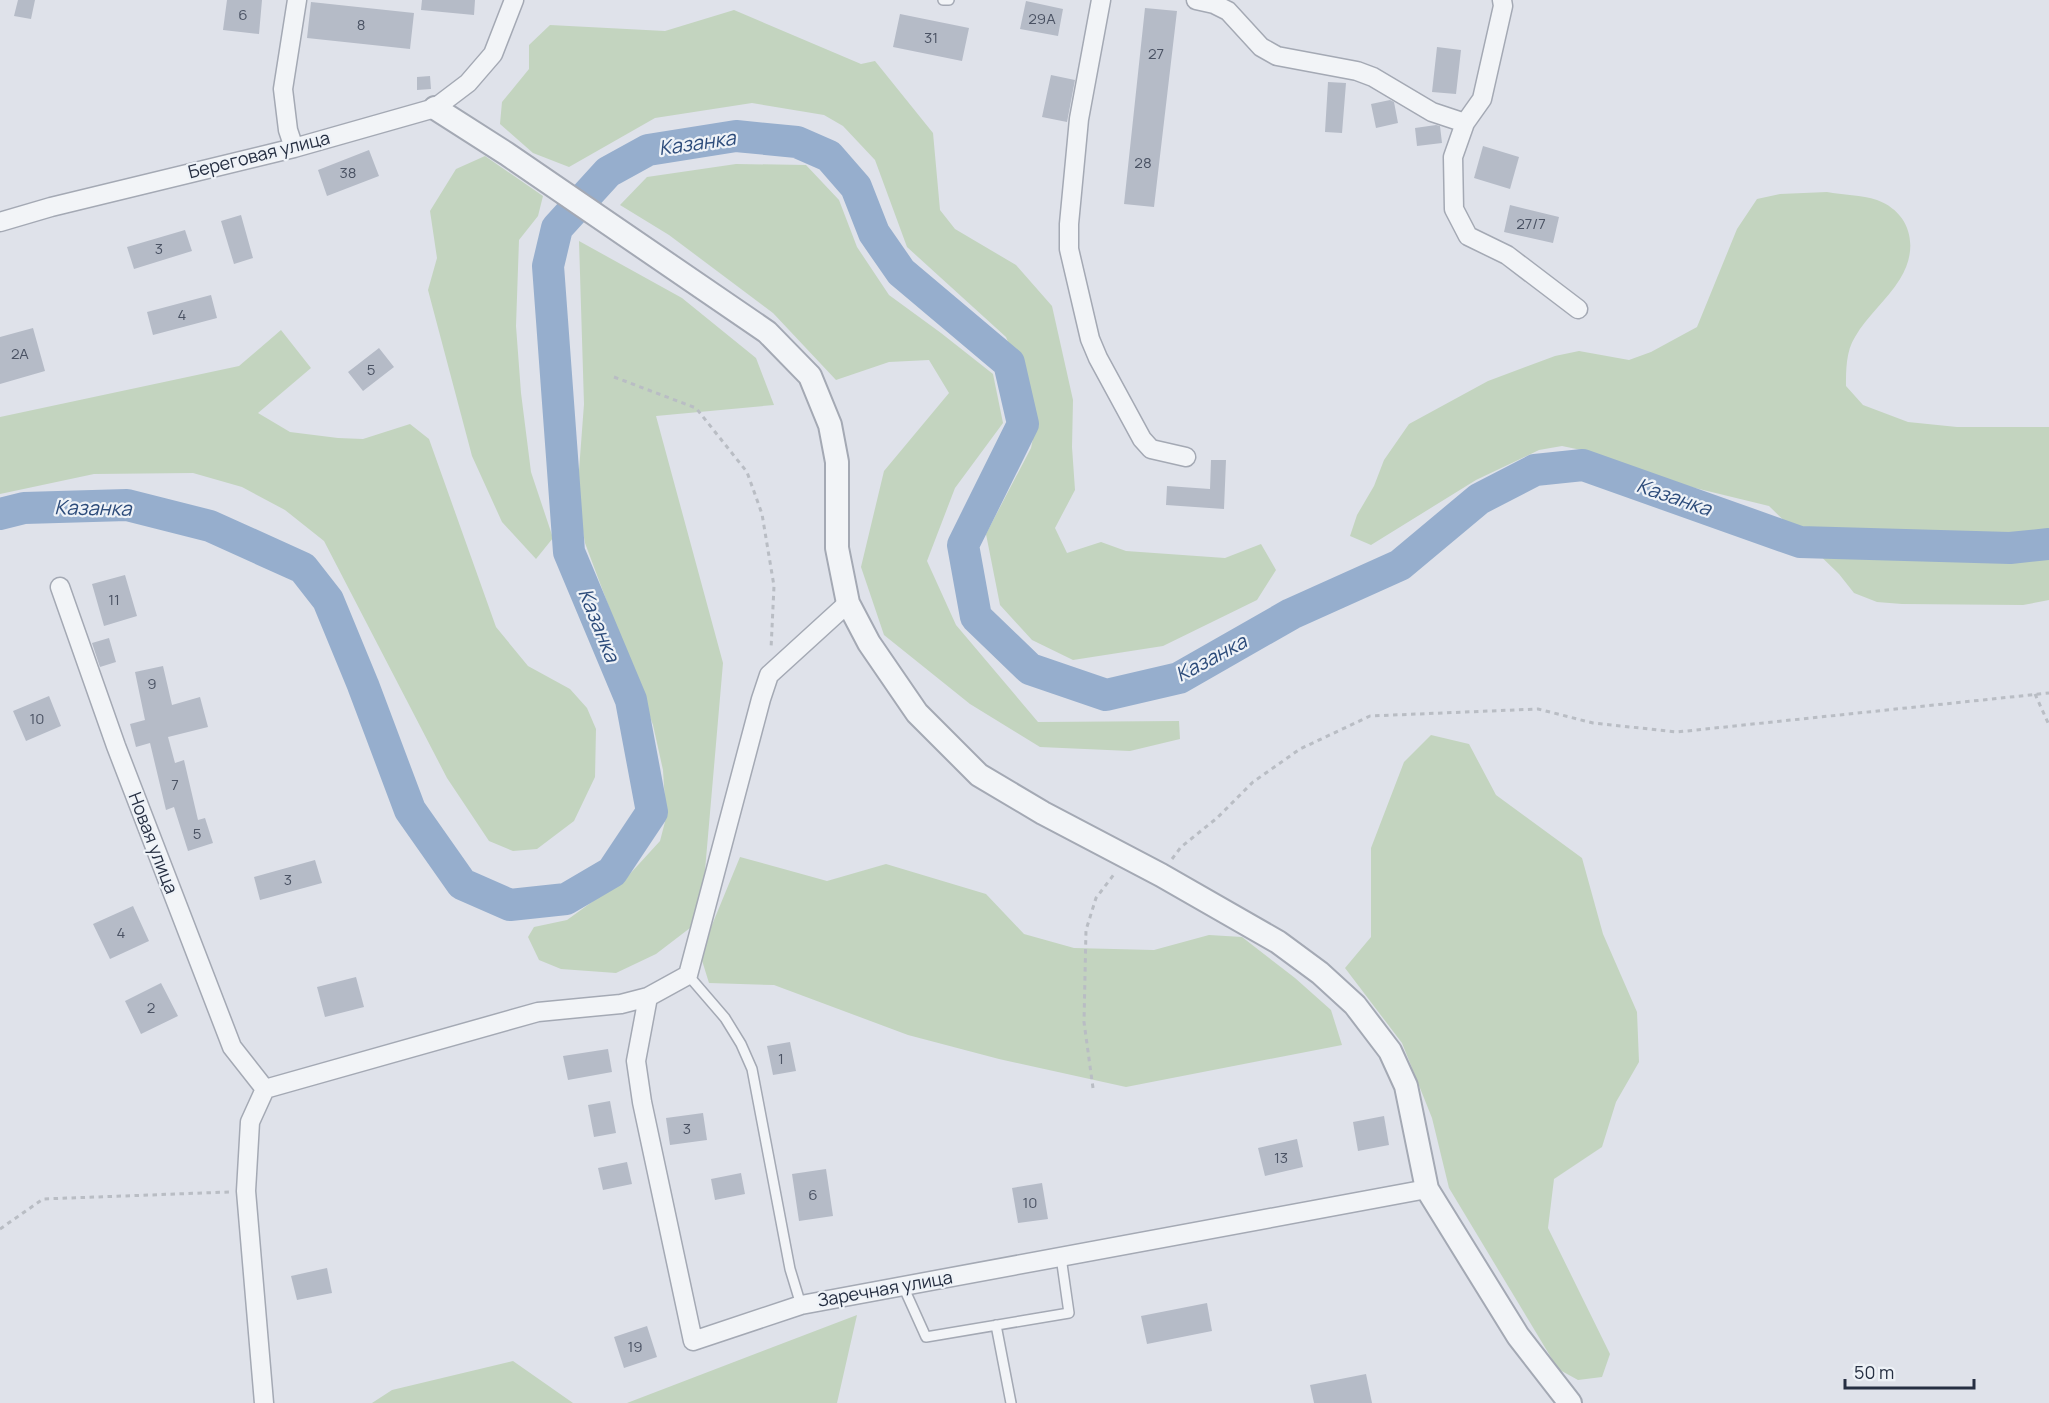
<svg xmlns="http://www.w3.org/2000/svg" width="2049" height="1403" font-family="Manrope,sans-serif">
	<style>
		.green { fill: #c3d4bf }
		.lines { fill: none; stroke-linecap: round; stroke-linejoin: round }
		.river { stroke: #96aecd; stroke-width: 32 }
		.building { fill: #b5bbc7 }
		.service-casing { stroke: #a4a9b4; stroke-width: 12 }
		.minor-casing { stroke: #a4a9b4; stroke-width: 21 }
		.tertiary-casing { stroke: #a4a9b4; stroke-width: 26 }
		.path { stroke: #b9bdc4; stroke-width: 3; stroke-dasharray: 4.5 4.5; stroke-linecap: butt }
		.service { stroke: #f2f4f7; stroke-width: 9 }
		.minor { stroke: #f2f4f7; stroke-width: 18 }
		.tertiary { stroke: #f2f4f7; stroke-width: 22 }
		.labels { text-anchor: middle; stroke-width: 4.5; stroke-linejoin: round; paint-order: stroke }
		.number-label { font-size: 15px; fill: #4a5263 }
		.street-label { font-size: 18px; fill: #262f42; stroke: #eef2f7 }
		.water-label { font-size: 20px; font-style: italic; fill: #2c4b7a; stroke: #eef2f7 }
	</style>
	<rect width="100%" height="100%" fill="#dfe2ea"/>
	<path class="green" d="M734,10l127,54 14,-3 58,72 7,77 15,19 61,36 36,41 21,94 -1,47 3,43 -20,38 12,25 34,-11 25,9 99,7 36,-14 15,26 -19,30 -94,46 -90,14 -41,-20 -32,-35 -14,-71 45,-86 5,-24 -4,-23 -26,-64 -99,-90 -32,-87 -32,-34 -19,-11 -72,-12 -97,15 -86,49 -36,-14 -33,-29 2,-22 27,-33v-24l21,-20 115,6z
		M485,156l58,40 -5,20 -19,24 -3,86 5,67 10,79 22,66 -17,21 -34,-37 -30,-66 -44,-166 9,-32 -7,-47 26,-42z
		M736,164l70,1 33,35 18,47 32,48 52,38 52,41 10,49 -48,65 -28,73 29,64 82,97 141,-1 1,18 -50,12 -90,-4 -70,-43 -86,-69 -23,-68 23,-96 65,-78 -20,-33 -40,2 -53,18 -63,-67 -104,-78 -49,-30 27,-28z
		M1827,192c15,3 35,3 50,8 35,13 42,49 23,79 -13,21 -33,37 -45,58 -9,14 -9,33 -9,49l17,19 45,17 49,5h92v173l-26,5 -121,-1 -25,-2 -23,-9 -15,-19 -70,-68 -115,-28 -68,-27 -24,-5 -23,4 -63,30 -105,65 -21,-9 7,-21 17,-29 10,-26 25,-36 79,-43 67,-25 24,-5 50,9 22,-8 46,-25 40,-98 20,-30 23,-5z
		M579,241l103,57 74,60 18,47 -118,11 67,247 -19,219 -14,46 -34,26 -40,19 -55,-4 -22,-9 -11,-23 6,-10 33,-7 61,-44 32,-35 6,-23 -3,-48 -10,-45 -68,-182 -8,-46 7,-93z
		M281,330l30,38 -53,45 32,19 48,6 25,1 47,-15 19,15 67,188 32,39 42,23 17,19 9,21 -1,48 -21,44 -37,28 -24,2 -24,-10 -42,-63 -123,-237 -39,-31 -43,-23 -49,-14 -99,1 -94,20v-77l239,-51z
		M1431,735l38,9 27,51 86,63 21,76 34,78 2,50 -23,40 -14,45 -48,32 -6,49 62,126 -8,23 -24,3 -20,-11 -109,-181 -17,-70 -30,-75 -57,-75 26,-31v-89l33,-86z
		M740,857l87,24 59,-17 100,30 38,40 50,14 80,2 55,-15 33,2 53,41 36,32 11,35 -216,42 -127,-28 -91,-24 -134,-50 -65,-2 -9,-29z
		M857,1315l-20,88h-210z
		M513,1361l60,42h-201l20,-13z"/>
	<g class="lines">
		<path class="river" d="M0,514l24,-6 103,-3 83,21 93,42 25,32 35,85 47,125 52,74 48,21 56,-6 46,-27 40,-60 -21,-112 -62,-148 -21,-286 9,-38 51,-56 40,-22 88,-14 61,6 32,14 27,31 18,46 27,39 108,91 14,61 -60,121 13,72 54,52 76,26 73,-17 112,-64 109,-49 79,-66 56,-29 48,-5 217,77 210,6 39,-4"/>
	</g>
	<path class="building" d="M18,0h17l-4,19 -17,-3z
		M227,0h35l-3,34 -36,-4z
		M422,0h53l-1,15 -53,-5z
		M1026,1l37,8 -5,27 -38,-7z
		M311,2l103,11 -4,36 -103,-11z
		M1145,8l32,3 -23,196 -30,-3z
		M900,14l69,14 -7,33 -69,-14z
		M1437,47l24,3 -5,44 -24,-2z
		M1051,75l24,5 -8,42 -25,-5z
		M430,76l1,13 -14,1v-13z
		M1328,82l18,1 -4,50 -17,-1z
		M1390,100l4,2 4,21 -22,5 -5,-24z
		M1436,125l4,1 2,17 -25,3 -2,-18z
		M1483,146l36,11 -9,32 -36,-11z
		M369,150l10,26 -52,20 -9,-26z
		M1510,205l49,12 -6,26 -49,-11z
		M241,215l12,43 -19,6 -13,-43z
		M185,230l7,21 -58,18 -7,-22z
		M211,295l6,23 -64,17 -6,-23z
		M33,328l12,43 -45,13v-47z
		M379,348l15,19 -31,24 -15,-19z
		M1211,460h15l-2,49 -58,-4 1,-19 43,3z
		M125,575l12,41 -33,10 -12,-42z
		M109,638l7,24 -16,5 -8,-24z
		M163,666l9,39 28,-8 8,30 -40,10 7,26 9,-3 14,60 7,-2 8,25 -25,8 -14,-44 -8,3 -16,-67 -14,4 -6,-23 15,-4 -10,-48z
		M49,696l12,30 -35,15 -13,-30z
		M315,860l7,23 -62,17 -6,-23z
		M133,906l16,35 -39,18 -17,-35z
		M356,977l8,30 -39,10 -8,-30z
		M161,983l17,33 -37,18 -16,-33z
		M790,1042l6,29 -23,4 -6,-29z
		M608,1049l4,23 -44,8 -5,-24z
		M610,1101l6,32 -22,4 -6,-32z
		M703,1113l4,27 -37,5 -4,-27z
		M1384,1116l5,29 -31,6 -5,-29z
		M1297,1139l6,28 -38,9 -7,-28z
		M627,1162l5,22 -29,6 -5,-22z
		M826,1169l7,47 -34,5 -7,-47z
		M741,1173l4,21 -30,6 -4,-21z
		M1042,1183l6,36 -30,4 -6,-35z
		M327,1268l5,25 -35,7 -6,-24z
		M1207,1303l5,28 -65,13 -6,-28z
		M647,1326l10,31 -33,11 -10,-31z
		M1366,1374l6,29h-58l-4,-18z"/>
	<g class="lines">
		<defs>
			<path id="service" d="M943,0h6
				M688,975l37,43 16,26 11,25 38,200 11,36
				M903,1286l23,51 143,-24 -8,-56
				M996,1325l15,78"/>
			<path id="minor" d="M1101,0l-22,119 -10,105v25l21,90 8,19 44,81 9,10 35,8
				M1196,0l18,4 14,7 33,36 16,9 80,15 16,6 59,35 33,11
				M1502,0l1,6 -21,93 -17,24 -12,34 1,52 14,27 39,19 71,54
				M294,148l-6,-18 -5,-41 14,-89
				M0,222l51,-15 243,-59 141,-40 33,-25 25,-29 21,-54
				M60,587l56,159 116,301 33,42
				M648,997l-12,64 6,41 51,239 108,-36 626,-116
				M265,1089l273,-77 83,-8 27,-7 40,-22 73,-276 8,-24 79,-72
				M264,1403l-18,-212 4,-69 15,-33"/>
			<path id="tertiary" d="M435,108l72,46 260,178 43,44 20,49 7,37v86l11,55 21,40 48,70 62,62 64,38 118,62 117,67 42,31 35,32 35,46 16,35 21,103 91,147 52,67"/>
		</defs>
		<use href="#service" class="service-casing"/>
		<use href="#minor" class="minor-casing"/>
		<use href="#tertiary" class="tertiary-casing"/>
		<path class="path" d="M614,377l82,31 51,64 15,42 12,72 -3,63
			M2035,694l14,31
			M1172,859l9,-12 36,-29 36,-36 47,-33 70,-33 168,-7 55,14 84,9 372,-39
			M1093,1088l-9,-66 2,-92 10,-32 19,-25
			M0,1229l43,-30 186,-7"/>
		<use href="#service" class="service"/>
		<use href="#minor" class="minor"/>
		<use href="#tertiary" class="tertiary"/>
	</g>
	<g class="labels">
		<g class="number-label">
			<text x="243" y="20">6</text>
			<text x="1042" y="24">29А</text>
			<text x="361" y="30">8</text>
			<text x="931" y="43">31</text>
			<text x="1156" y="59">27</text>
			<text x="1143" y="168">28</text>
			<text x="348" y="178">38</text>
			<text x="1531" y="229">27/7</text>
			<text x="159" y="254">3</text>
			<text x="182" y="320">4</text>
			<text x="20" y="359">2А</text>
			<text x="371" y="375">5</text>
			<text x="114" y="605">11</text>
			<text x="152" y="689">9</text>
			<text x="37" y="724">10</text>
			<text x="175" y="790">7</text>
			<text x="197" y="839">5</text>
			<text x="288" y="885">3</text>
			<text x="121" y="938">4</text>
			<text x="151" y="1013">2</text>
			<text x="781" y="1064">1</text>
			<text x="687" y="1134">3</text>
			<text x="1281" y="1163">13</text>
			<text x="813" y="1200">6</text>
			<text x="1030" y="1208">10</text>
			<text x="635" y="1352">19</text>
		</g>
		<g class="street-label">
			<text transform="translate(259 155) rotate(-14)" y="6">Береговая улица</text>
			<text transform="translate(153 843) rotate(69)" y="6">Новая улица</text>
			<text transform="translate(885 1289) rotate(-10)" y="6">Заречная улица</text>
		</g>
		<g class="water-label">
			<text transform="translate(697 143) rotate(-8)" y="7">Казанка</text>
			<text transform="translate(1674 497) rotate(19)" y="7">Казанка</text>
			<text transform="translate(93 508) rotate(1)" y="7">Казанка</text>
			<text transform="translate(599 625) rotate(68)" y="7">Казанка</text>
			<text transform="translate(1211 658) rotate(-28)" y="7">Казанка</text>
		</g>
	</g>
	<path d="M1845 1379v9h129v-9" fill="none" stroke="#262f42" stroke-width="3"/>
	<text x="1854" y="1379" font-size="18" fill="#262f42" stroke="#eef2f7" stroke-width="4.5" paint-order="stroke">50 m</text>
</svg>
